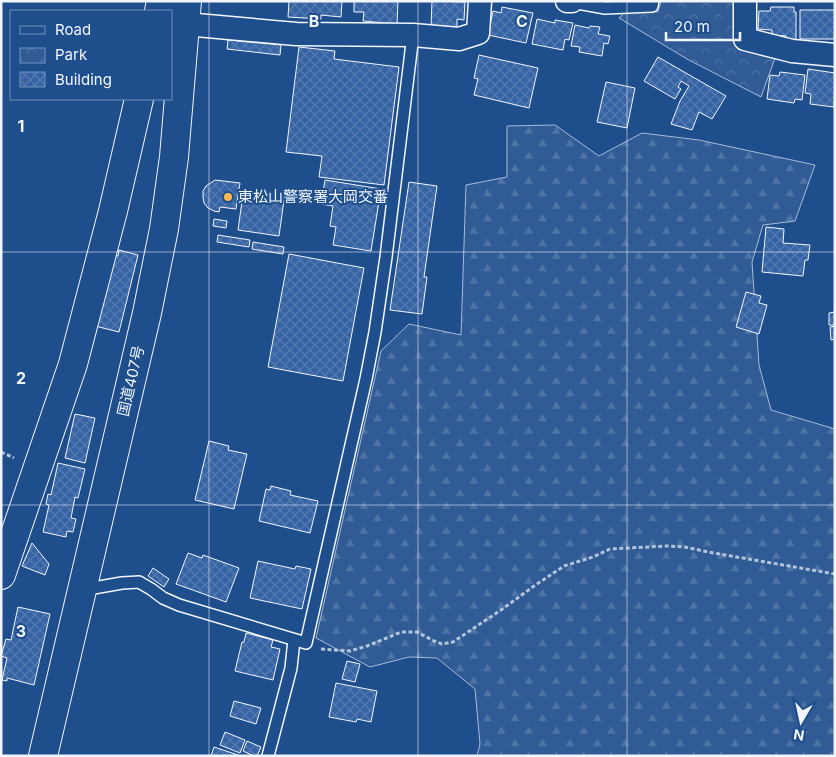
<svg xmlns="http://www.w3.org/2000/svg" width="836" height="757" font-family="Inter,'Noto Sans JP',sans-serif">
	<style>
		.forest { fill: url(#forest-firs); stroke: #a8bbd7 }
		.park { fill: url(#park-crowns); stroke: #a8bbd7 }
		.building { fill: url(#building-cross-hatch); stroke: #f2f6ff }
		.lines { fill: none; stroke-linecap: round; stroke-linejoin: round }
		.service-casing { stroke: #f2f6ff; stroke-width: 14 }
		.minor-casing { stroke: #f2f6ff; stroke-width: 25 }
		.tertiary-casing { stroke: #f2f6ff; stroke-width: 30 }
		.trunk-casing { stroke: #f2f6ff; stroke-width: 30 }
		.path { stroke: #b3c4dc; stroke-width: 3; stroke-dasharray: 4 2.5; stroke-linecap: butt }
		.service { stroke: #1f4e8c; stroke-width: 11 }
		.minor { stroke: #1f4e8c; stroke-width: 22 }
		.tertiary { stroke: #1f4e8c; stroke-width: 28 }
		.trunk { stroke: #1f4e8c; stroke-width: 28 }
		.grid { fill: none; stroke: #f2f6ff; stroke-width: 1; stroke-opacity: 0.55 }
		.poi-dot { fill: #ffb74d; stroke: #1f4e8c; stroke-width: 2 }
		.labels { text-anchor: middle; stroke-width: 4; stroke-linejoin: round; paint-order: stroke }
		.poi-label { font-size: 15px; fill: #f2f6ff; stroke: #1f4e8c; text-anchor: start }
		.street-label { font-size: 15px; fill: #f2f6ff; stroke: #1f4e8c }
		.grid-label { font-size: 16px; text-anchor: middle; font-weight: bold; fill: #f2f6ff; stroke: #1f4e8c; stroke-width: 4; stroke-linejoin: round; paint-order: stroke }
	</style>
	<defs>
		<pattern id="forest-firs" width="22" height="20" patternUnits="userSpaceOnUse" patternTransform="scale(1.25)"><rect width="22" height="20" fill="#305b95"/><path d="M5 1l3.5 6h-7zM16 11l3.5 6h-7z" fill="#4e73a5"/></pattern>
		<pattern id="park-crowns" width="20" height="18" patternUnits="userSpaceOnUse" patternTransform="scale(1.25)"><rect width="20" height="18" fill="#305b95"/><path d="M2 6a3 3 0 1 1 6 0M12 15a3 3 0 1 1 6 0" fill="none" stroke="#4e73a5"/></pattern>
		<pattern id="building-cross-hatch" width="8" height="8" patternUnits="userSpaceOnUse" patternTransform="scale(1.25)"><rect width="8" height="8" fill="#3563a3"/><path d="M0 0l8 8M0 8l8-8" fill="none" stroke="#537ab1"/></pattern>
	</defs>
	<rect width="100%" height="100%" fill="#1f4e8c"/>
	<path class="forest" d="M555,125l44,31 43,-23 57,7 116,25 -20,56 -32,4 -11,37 7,103 12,45 64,19v327h-358l3,-12 -5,-55 -38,-31 -28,-1 -39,10 -54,-29 65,-287 28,-27 52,11 5,-150 41,-8v-51z"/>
	<path class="park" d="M661,1h76l-1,43 39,14 -14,39 -74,-38 -68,-41 8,-8 31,2z"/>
	<path class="building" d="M289,1h53l-1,16 -20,-2v4l-33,-2z
		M354,1h44l-1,23 -34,-3 1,-9h-10z
		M432,1l33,1 -1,18 -7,-1v11l-26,-2z
		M502,7l31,6 -7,30 -38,-8 5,-24 8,2z
		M771,7h23v5h2v28l-11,-1 1,-3 -14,-1v-5l-14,-1 1,-18h11z
		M800,10h35v29h-35z
		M537,19l18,4v-3l18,3 -4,17 -4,-1 -2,11 -31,-6z
		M575,25l14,3 1,-2 10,1 -2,7 12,2 -2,8 -4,-1 -2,13 -23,-4 1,-5 -9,-1z
		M228,40l53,5 -1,10 -53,-6z
		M299,47l36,4 -1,8 65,8 -15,118 -65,-8 3,-21 -36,-4z
		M479,55l59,13 -9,40 -55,-13 4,-16 -4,-1z
		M658,57l68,39 -14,23 -13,-7 -7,18 -21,-6 9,-23 9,-15 -8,-5 -3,6 3,2 -6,10 -31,-18z
		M808,69l27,4 -1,34 -24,-3 1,-10 -6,-1z
		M780,72l25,3 -3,25 -7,-1 -1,4 -27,-4 3,-24 9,1z
		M606,82l29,6 -8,40 -30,-6z
		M215,180l25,3 -4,26 -16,-2 -1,5 -5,-1 -6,-3 -4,-5 -1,-6v-6l3,-5z
		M325,180l56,9 -10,62 -38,-6 3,-18 -6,-1 3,-20 -12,-2z
		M409,182l28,4 -13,91h3l-5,37 -32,-4z
		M243,194l41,6 -5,36 -41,-6z
		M214,219l13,2 -1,7 -13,-2z
		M766,227l18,2 -1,14 27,2 -2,15h-3l-2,16 -41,-4z
		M218,235l32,5 -1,7 -32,-5z
		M253,242l31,5 -1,7 -31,-5z
		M119,250l19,5 -19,77 -24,-6 17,-71 6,1z
		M289,254l75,14 -21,113 -75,-14z
		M746,292l15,4 -2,7 8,2 -8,29 -23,-7z
		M835,312v13h-6v-12z
		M835,326v13l-4,1 -1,-13z
		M75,414l20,4 -10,45 -20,-5z
		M209,441l20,5 -1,4 19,4 -13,55 -39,-9z
		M58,463l27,6 -7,29 -3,-1 -4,21 5,1 -3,13 -6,-1 -1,6 -23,-5 6,-27 -3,-1 2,-10 3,1z
		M271,486l20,5 -1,4 28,6 -8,32 -51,-12 7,-32 4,1z
		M32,543l17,21 -4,11 -23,-9z
		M188,553l14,5 1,-3 36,13 -13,34 -50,-18z
		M258,561l37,8 1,-3 15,3 -9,40 -52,-11z
		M153,568l16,11 -5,8 -16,-11z
		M18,607l32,7 -16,71 -27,-7v3l-5,-1 5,-22 -6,-2 5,-17 5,1z
		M246,633l27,7 -2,7 9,2 -7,31 -38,-9 7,-29h2z
		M347,661l13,3 -5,18 -13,-3z
		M336,683l41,8 -6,31 -14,-3 -1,3 -27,-5z
		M234,701l27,7 -5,16 -26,-8z
		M225,732l20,8 -5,13 -20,-8z
		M247,741l14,6 -4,9h-3l-11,-5z
		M214,747l27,9h-30z"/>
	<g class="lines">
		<defs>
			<path id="service" d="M572,2l33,6 47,-2 1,-5
				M82,590l40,-7 17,-1 12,7 12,9 16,7 127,38 60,-264 9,-47 11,-75 27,-222
				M268,756l23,-88 3,-28"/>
			<path id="minor" d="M567,1h5
				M745,1v38l47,12 43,4
				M185,24l111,10 117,1 46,4 19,-6 2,-32"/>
			<path id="tertiary" d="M159,11l2,-10
				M1,575l72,-211 40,-153 26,-112"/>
			<path id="trunk" d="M43,756l104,-443 17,-84 10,-72 13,-156"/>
		</defs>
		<use href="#service" class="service-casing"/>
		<use href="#minor" class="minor-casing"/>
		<use href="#tertiary" class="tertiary-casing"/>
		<use href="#trunk" class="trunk-casing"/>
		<path class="path" d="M1,452l13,6
			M321,649l29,2 17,-5 34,-14h16l17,9 8,3 11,-2 48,-32 33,-24 30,-20 29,-9 17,-8 57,-3 18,1 23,5 127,22"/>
		<use href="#service" class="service"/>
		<use href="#minor" class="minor"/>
		<use href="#tertiary" class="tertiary"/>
		<use href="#trunk" class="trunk"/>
	</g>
	<path class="grid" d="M209,1v755M418,1v755M627,1v755M1,252h834M1,505h834"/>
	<circle class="poi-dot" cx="228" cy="197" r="5"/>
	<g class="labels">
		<g class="poi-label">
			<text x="238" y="202">東松山警察署大岡交番</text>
		</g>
		<g class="street-label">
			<text transform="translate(131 381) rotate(-77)" y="5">国道407号</text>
		</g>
	</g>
	<g class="grid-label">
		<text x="314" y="27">B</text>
		<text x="522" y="27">C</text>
		<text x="21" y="132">1</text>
		<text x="21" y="384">2</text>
		<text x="21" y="637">3</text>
	</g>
	<rect width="836" height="757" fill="none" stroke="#f2f6ff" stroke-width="5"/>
	<rect x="10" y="10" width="162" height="90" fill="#1f4e8c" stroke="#7391ba"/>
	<rect x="20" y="26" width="25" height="8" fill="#1f4e8c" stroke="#7391ba"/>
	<text x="55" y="35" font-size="15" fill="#f2f6ff">Road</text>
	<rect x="20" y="48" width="25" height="15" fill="url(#park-crowns)" stroke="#7391ba"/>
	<text x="55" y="60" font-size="15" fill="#f2f6ff">Park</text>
	<rect x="20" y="72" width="25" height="15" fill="url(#building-cross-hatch)" stroke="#7391ba"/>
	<text x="55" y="85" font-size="15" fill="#f2f6ff">Building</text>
	<g transform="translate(801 722) rotate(189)" stroke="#1f4e8c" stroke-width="4" paint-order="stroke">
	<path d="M0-4L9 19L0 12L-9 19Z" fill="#f2f6ff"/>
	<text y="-8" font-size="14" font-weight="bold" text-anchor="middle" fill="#f2f6ff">N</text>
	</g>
	<path d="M666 32v8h74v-8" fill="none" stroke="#f2f6ff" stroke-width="2.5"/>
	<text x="674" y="32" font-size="15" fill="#f2f6ff" stroke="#1f4e8c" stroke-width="4" paint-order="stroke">20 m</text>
</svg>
